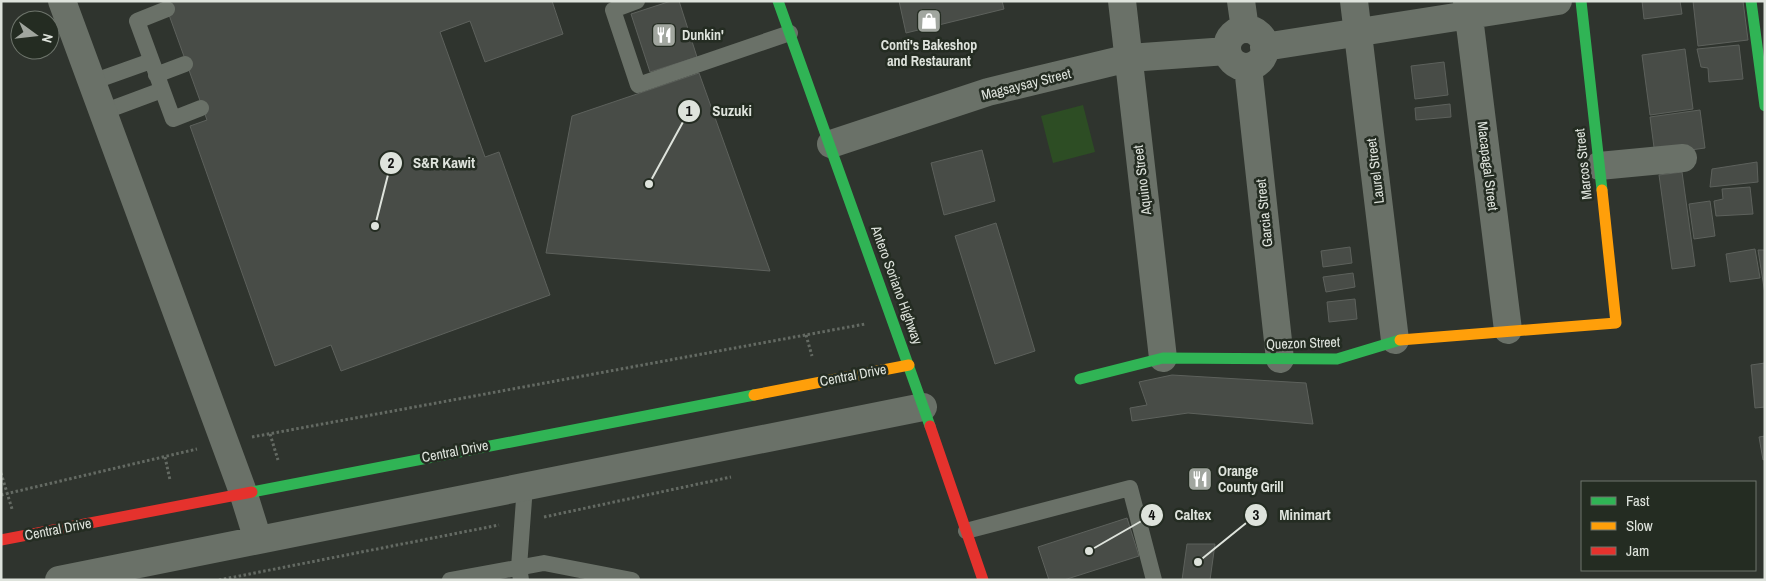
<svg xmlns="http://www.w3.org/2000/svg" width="1766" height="581" font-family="'Archivo Narrow',sans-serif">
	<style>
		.green { fill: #2d4d24 }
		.building { fill: #484c47; stroke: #5d615c }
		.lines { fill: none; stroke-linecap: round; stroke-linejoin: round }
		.path { stroke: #646a63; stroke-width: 3; stroke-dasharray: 2.5 2.5; stroke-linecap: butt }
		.lane { stroke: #6a7168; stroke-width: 16 }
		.street { stroke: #6a7168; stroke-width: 28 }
		.fast { stroke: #30b455; stroke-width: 11 }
		.slow { stroke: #ff9f0a; stroke-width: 11 }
		.jam { stroke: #e5322d; stroke-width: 11 }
		.labels { text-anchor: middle; stroke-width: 5; stroke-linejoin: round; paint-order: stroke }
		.poi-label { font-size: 14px; font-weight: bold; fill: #dee3dc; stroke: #242c22; text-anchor: start }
		.street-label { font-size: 14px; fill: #dee3dc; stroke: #242c22 }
		.leader { fill: none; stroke: #dee3dc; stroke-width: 2 }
		.callout-dot { fill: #dee3dc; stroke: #242c22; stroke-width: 2 }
		.mark-label { font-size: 15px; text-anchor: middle; font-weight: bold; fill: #111 }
		.callout-label { font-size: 15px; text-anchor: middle; font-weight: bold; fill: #dee3dc; stroke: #242c22; stroke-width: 5; stroke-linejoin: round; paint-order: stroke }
	</style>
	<rect width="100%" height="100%" fill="#2f342e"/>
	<path class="green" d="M1083,105l12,47 -42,11 -12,-47z"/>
	<path class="building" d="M164,1h388l11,33 -78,28 -15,-41 -30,11 45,125 14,-5 51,143 -209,76 -10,-26 -56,21 -85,-240 17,-6z
		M671,1h8l18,56 -47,15 -19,-58z
		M899,1h103l2,8 -98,24z
		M1642,1h38l2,13 -38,5z
		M1693,1h50l5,39 -50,6z
		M1739,45l4,34 -34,3 -1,-14 -7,-1 -4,-18z
		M1685,49l8,60 -43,6 -8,-60z
		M1444,62l4,33 -33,4 -4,-33z
		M699,73l71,198 -224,-18 26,-137z
		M1450,104l1,13 -35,3 -1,-12z
		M1700,110l5,38 -50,7 -5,-38z
		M982,150l13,51 -51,14 -13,-52z
		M1757,162l1,20 -48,5 2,-18z
		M1682,172l13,94 -23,3 -13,-94z
		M1750,187l3,27 -37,2 -2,-15 9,-2 -1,-10z
		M1710,201l5,35 -21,3 -5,-35z
		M996,223l39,128 -40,13 -40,-128z
		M1350,247l2,16 -29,4 -2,-16z
		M1755,249l5,29 -30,4 -4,-28z
		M1758,250h7v44z
		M1353,273l2,14 -29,5 -3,-15z
		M1355,299l2,20 -28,3 -2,-20z
		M1765,363v44l-10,1 -4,-43z
		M1172,375l134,8 7,41 -125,-11 -56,8 -2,-13 17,-3 -8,-23z
		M1765,436v23l-2,1 -4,-23z
		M1127,518l12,38 -75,24h-15l-11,-33z
		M1187,544h28l-5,36h-28z"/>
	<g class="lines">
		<path class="path" d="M806,335l6,21
			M270,434l8,26
			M252,437l613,-113
			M165,457l5,23
			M1,473l11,36
			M1,495l196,-46
			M544,517l187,-40
			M219,580l280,-55"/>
		<path class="lane" d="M637,1l-24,9 25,75 152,-52
			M167,9l-30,12 36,98 28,-11
			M156,75l29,-11
			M92,82l59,-21
			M103,112l59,-22
			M966,531l164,-43 24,92
			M450,580l94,-17 88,17
			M521,580l-2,-13 6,-81"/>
		<path class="street" d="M62,1l181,491 15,48
			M1122,1l41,357
			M1241,1l4,28
			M1354,1l41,339
			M1467,1l41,329
			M1227 48a19 19 0 1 1 38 0a19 19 0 1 1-38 0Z
			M1264,47l294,-46
			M1248,67l32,292
			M831,144l157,-52 141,-34 98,-7
			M1599,166l84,-8
			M59,580l864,-173"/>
		<path class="fast" d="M778,1l152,425
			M1581,1l21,189
			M1751,1l14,105
			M1080,379l83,-21 174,1 63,-19
			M252,492l502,-97"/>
		<path class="slow" d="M1400,340l216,-17 -14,-133
			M754,395l155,-30"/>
		<path class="jam" d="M930,426l53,154
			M1,540l251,-48"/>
	</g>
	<defs>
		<symbol id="shop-square" viewBox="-11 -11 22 22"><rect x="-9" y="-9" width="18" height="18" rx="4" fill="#a1a69f" stroke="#242c22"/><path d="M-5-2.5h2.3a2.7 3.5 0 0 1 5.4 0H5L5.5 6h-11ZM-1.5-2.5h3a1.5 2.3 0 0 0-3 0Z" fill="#fff"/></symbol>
		<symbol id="restaurant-square" viewBox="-11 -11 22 22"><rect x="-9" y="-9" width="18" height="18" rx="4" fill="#a1a69f" stroke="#242c22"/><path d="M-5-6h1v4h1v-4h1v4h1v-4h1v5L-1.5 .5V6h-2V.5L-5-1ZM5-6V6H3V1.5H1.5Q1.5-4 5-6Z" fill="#fff"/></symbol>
	</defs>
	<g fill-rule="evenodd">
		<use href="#shop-square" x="915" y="7" width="28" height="28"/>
		<use href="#restaurant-square" x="650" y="21" width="28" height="28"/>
		<use href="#restaurant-square" x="1186" y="465" width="28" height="28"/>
	</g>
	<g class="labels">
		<g class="poi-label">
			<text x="682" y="40">Dunkin'</text>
			<text x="929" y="50" text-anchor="middle">Conti's Bakeshop<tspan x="929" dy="16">and Restaurant</tspan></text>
			<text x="1218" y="476">Orange<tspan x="1218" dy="16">County Grill</tspan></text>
		</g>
		<g class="street-label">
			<text transform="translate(1026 84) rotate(-14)" y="5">Magsaysay Street</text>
			<text transform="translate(1583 164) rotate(-96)" y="5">Marcos Street</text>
			<text transform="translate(1488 166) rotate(83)" y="5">Macapagal Street</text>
			<text transform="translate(1375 171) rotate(-97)" y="5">Laurel Street</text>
			<text transform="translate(1142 180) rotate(-97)" y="5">Aquino Street</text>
			<text transform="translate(1264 213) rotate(-96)" y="5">Garcia Street</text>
			<text transform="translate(897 285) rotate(70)" y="5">Antero Soriano Highway</text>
			<text transform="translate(1303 343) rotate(-2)" y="5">Quezon Street</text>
			<text transform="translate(853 375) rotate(-11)" y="5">Central Drive</text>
			<text transform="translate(455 451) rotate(-11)" y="5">Central Drive</text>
			<text transform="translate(58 529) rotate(-11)" y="5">Central Drive</text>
		</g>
	</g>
	<path class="leader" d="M649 184L689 111M375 226L391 163M1198 562L1256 515M1089 551L1152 515"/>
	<g class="callout-dot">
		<circle cx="649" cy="184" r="5"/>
		<circle cx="375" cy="226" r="5"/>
		<circle cx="1198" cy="562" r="5"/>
		<circle cx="1089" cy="551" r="5"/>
		<circle cx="689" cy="111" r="12"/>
		<circle cx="391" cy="163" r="12"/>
		<circle cx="1256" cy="515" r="12"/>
		<circle cx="1152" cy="515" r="12"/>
	</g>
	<g class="mark-label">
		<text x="689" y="116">1</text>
		<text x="391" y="168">2</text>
		<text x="1256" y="520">3</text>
		<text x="1152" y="520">4</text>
	</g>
	<g class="callout-label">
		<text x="732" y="116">Suzuki</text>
		<text x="444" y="168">S&amp;R Kawit</text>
		<text x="1305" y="520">Minimart</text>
		<text x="1193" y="520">Caltex</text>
	</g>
	<rect width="1766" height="581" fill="none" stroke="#dee3dc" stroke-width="5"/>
	<rect x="1581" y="481" width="175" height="90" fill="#242c22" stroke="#6e756c"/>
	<rect x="1591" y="497" width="25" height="8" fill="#30b455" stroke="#6e756c"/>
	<text x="1626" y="506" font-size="15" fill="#dee3dc">Fast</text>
	<rect x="1591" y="522" width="25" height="8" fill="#ff9f0a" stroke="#6e756c"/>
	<text x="1626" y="531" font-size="15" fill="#dee3dc">Slow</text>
	<rect x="1591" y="547" width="25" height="8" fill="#e5322d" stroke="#6e756c"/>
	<text x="1626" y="556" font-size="15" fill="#dee3dc">Jam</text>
	<g transform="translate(35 35) rotate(105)"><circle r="24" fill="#242c22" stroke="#6e756c"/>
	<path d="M0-4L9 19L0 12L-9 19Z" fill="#a1a69f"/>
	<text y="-8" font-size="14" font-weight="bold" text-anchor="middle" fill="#dee3dc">N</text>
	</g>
</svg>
